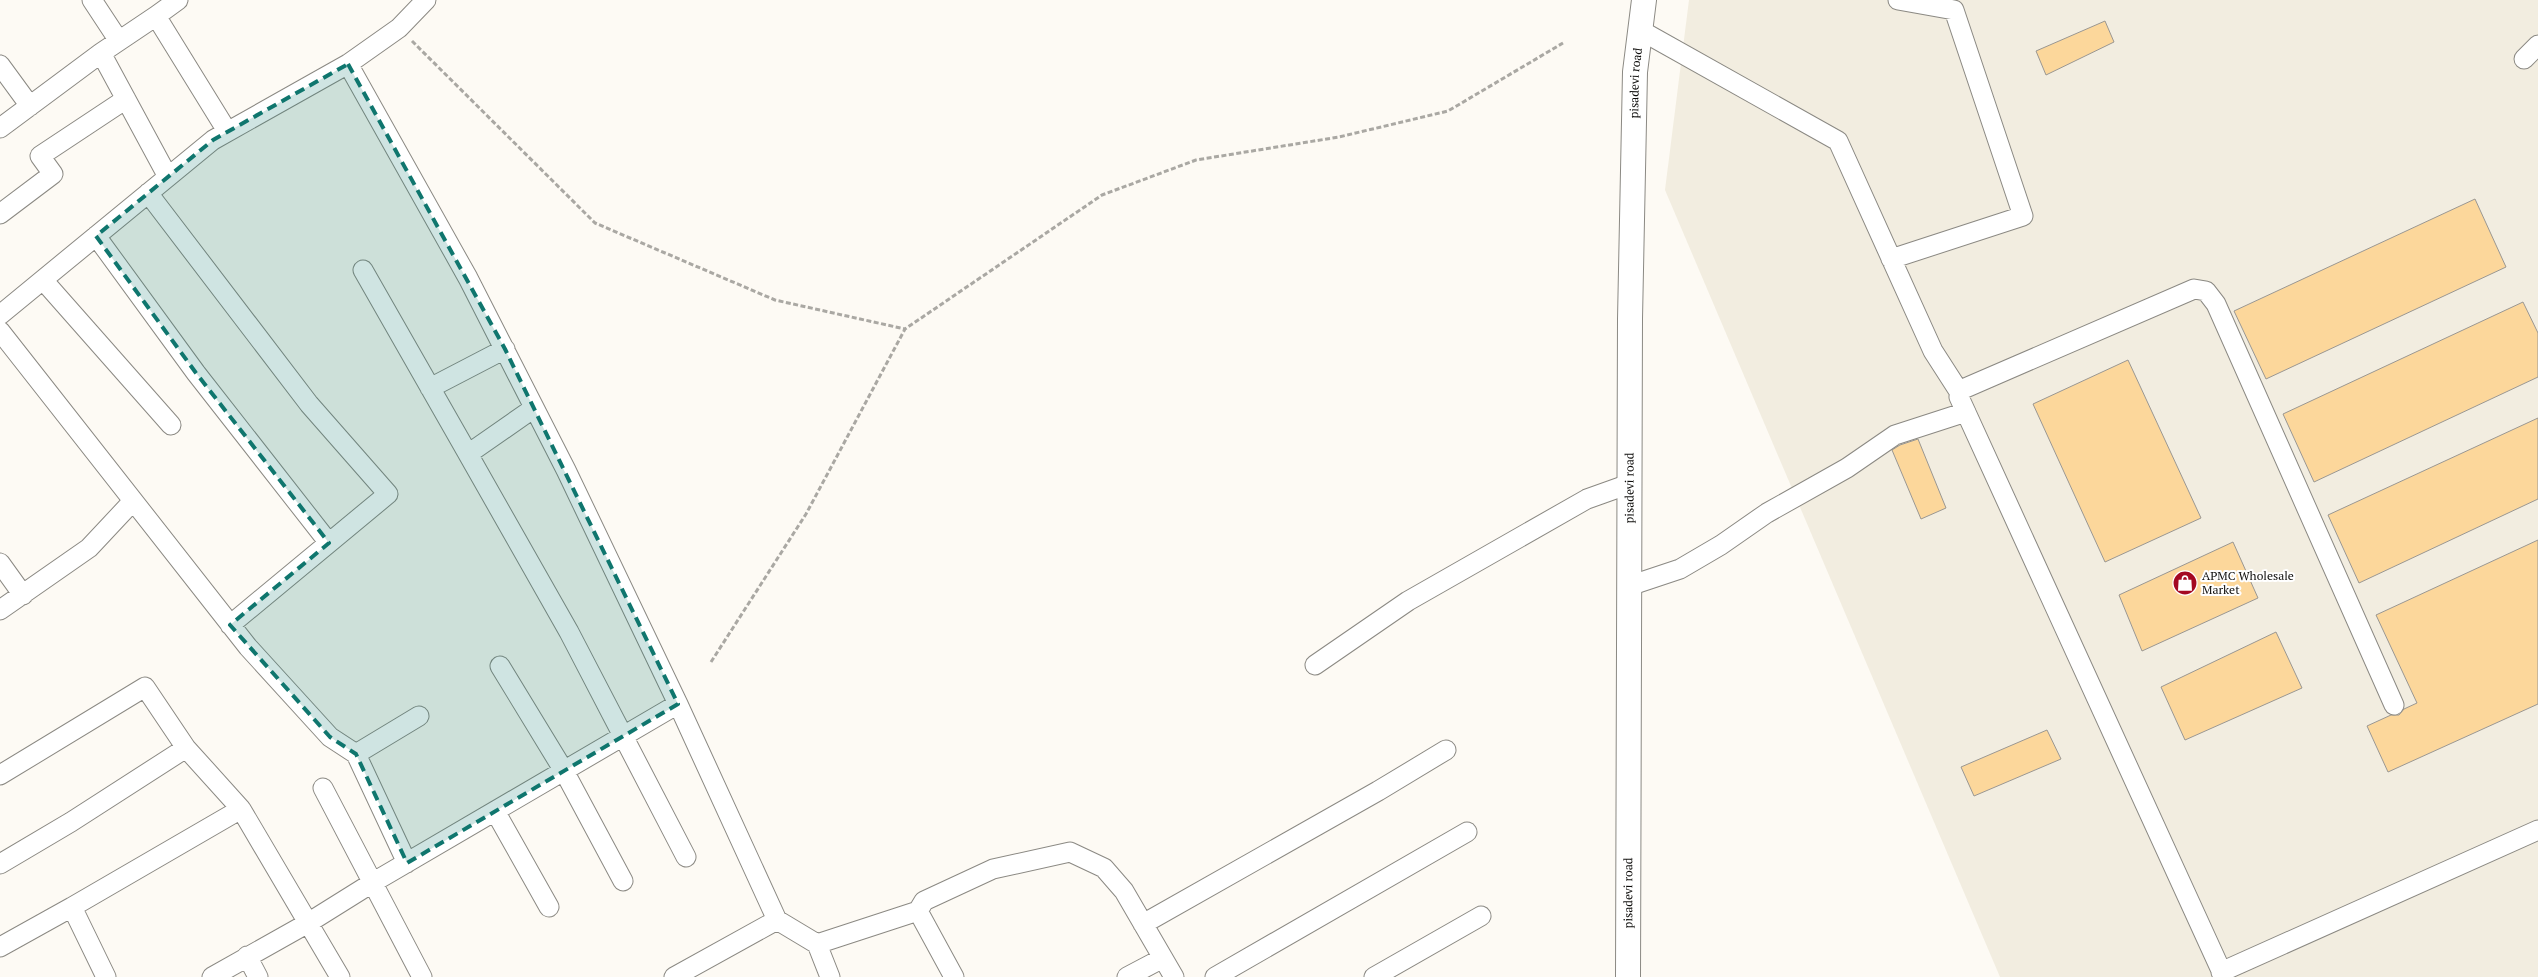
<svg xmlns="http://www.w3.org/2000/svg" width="2538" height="977" font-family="'PT Serif',serif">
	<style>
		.built { fill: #f2ede0 }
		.building { fill: #fcd79b; stroke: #9a9792 }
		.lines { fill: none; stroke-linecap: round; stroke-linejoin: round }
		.minor-casing { stroke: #8b8983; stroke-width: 21 }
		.tertiary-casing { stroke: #8b8983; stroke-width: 26 }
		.path { stroke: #aaa8a3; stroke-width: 3; stroke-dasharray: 5 2.5; stroke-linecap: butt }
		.minor { stroke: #fff; stroke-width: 19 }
		.tertiary { stroke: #fff; stroke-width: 24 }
		.marked { fill: #0f766e; fill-opacity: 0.2; stroke: #0f766e; stroke-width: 4; stroke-dasharray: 10 6; stroke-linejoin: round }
		.labels { text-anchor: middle; stroke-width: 4; stroke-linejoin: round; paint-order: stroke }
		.street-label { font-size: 12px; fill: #0e0d0b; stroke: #fff }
		.poi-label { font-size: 12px; fill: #0e0d0b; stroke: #fff; text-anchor: start }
	</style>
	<rect width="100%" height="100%" fill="#fdfaf4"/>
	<path class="built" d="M1689,0h849v977h-538l-335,-787z"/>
	<path class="building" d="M2105,21l9,21 -68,33 -10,-24z
		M2475,199l31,68 -240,112 -32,-68z
		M2523,302l15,31v44l-224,105 -31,-68z
		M2128,360l73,158 -96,44 -72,-158z
		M2538,418v81l-179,84 -31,-68z
		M1918,439l28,69 -25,11 -29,-69 8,-5z
		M2538,540v164l-150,68 -21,-46 24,-11h8l5,-6 13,-6 -41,-88z
		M2233,542l25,56 -116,53 -23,-56z
		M2276,632l26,56 -117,52 -24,-53z
		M2047,730l14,29 -87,37 -13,-29z"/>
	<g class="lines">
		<defs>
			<path id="minor" d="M92,0l27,41
				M178,0l-22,16 71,115
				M156,16l-55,37 67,124
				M1640,30l198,111 95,210 27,42
				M2524,59l14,-14
				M348,64l120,214 98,192 112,234 99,216 40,24
				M0,65l30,41
				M0,128l101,-75
				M148,193l161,211 79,90 -158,131
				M0,214l53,-40 -13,-18 86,-57
				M96,236l100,137 133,170
				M1891,259l132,-43 -69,-206 -56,-10
				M363,270l105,184
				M43,280l128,145
				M0,315l213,-175 135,-76 51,-36 27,-28
				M0,331l248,316 82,90 26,17 51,109
				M430,388l75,-39
				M534,408l-66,46 101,178 117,225
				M0,563l23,32
				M1629,586l51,-17 41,-24 46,-32 80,-45 48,-33 71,-23
				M0,610l89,-62 44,-47
				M1315,665l93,-64 179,-102 42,-15
				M500,666l64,105 59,110
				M356,754l63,-38
				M0,775l145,-88 41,61 55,61 -169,98 34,70
				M323,788l99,189
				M241,809l99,168
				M495,811l54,96
				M0,864l71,-42 115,-74
				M918,911l36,66
				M1143,924l235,-133 68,-41
				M0,947l72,-40
				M247,956l11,21
				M2221,972l317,-142
				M212,977l96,-54 64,-40 306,-179
				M674,977l103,-57
				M830,977l-13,-33 101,-33 6,-10 69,-32 77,-17 34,16 20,23 50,86
				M1127,977l36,-19
				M1215,977l252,-145
				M1374,977l107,-61
				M2224,977l-265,-580 4,-8 231,-100 12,2 10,13 178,401"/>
			<g id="tertiary">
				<path id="s1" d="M1628,977l2,-658 5,-247 9,-72"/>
			</g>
		</defs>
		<use href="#minor" class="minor-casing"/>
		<use href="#tertiary" class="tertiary-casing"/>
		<path class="path" d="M412,41l183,182 180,77 130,29
			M711,662l95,-148 99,-185 197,-134 94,-35 143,-23 109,-26 115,-68"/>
		<use href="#minor" class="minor"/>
		<use href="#tertiary" class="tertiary"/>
	</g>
	<path class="marked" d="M348,64l157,285 173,355 -271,159 -51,-109 -26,-17 -100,-112 99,-82 -133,-170 -100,-137 117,-96z"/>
	<defs>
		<symbol id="shop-disc" viewBox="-11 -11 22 22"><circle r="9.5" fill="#a40821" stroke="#fff"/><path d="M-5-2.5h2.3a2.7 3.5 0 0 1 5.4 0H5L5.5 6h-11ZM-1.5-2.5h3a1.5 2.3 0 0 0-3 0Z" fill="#fff"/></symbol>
	</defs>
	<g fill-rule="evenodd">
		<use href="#shop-disc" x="2171" y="569" width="28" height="28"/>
	</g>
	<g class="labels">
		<g class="street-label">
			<text dy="4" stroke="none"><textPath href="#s1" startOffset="894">pisadevi road</textPath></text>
			<text dy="4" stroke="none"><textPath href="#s1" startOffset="489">pisadevi road</textPath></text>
			<text dy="4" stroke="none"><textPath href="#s1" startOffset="84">pisadevi road</textPath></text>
		</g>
		<g class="poi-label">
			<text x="2202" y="580">APMC Wholesale<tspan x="2202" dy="14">Market</tspan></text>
		</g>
	</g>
</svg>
